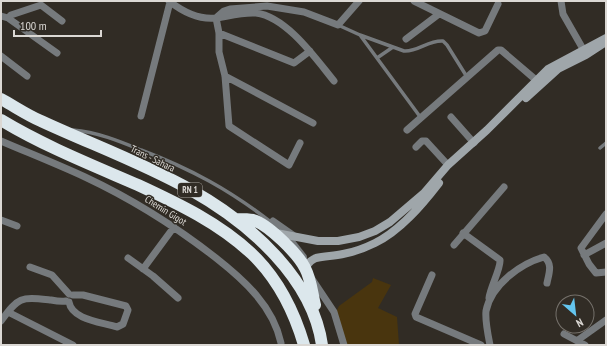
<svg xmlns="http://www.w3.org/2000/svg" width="607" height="346" font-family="'PT Sans Narrow',sans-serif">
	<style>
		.green { fill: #49350e }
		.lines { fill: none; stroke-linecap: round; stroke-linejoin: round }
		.lane { stroke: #767a7d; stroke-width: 3.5 }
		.street { stroke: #767a7d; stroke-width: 7 }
		.secondary { stroke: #9fa6aa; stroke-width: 8 }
		.highway { stroke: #dce7ec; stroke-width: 12 }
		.labels { text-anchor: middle; stroke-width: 3; stroke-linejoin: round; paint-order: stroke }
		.shield { fill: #312c25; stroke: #a8a4a0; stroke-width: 1 }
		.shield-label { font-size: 9px; font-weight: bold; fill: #dbd8d4 }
		.street-label { font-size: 10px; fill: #dbd8d4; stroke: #312c25 }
	</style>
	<rect width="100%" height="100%" fill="#312c25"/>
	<path class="green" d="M373,278l18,7 -13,23 19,9 2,28h-54l-9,-33 3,-6 33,-24z"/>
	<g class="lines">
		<path class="lane" d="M338,25l22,10 61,83
			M360,35l44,16c14,1 24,-11 39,-10l4,4 20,32
			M377,58l16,-11
			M73,130c24,2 46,11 68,20 50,19 89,40 131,73
			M600,148l6,-5
			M291,238l14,18 1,5"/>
		<path class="street" d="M169,1c14,11 29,19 47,17l3,15v19l6,24 4,50 60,39 11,-22
			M414,1l65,32 6,-2 13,-27
			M561,1l2,13 20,35
			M1,16l7,2 3,-3 30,-10 21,16
			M8,18l49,35
			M216,18l8,-7 6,-2 37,-3 37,6 34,13 21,-24
			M217,18c12,-2 26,-6 39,-5 31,4 60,46 78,68
			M219,33l75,30 16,-12
			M406,39l33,-25
			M1,56l26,20
			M225,76l88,47
			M141,116l29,-114
			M451,117l23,26
			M407,130l91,-80h3l35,30
			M1,141c28,12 56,23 84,36 47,22 90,49 131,81 28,22 57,48 65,85
			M416,147l6,-6h4l22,24
			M606,214l-25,34 8,16 7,9 10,-1
			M1,220l16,6
			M273,221l20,14
			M463,233l37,27c1,8 -10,28 -11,38
			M454,245l50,-58
			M584,255l22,-12
			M128,258l25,18 25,22
			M30,267l22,8 17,19
			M143,269l31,-42
			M432,275l-17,39 1,3 65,28
			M312,279l22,33 10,33
			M69,302c3,18 33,20 48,25l6,-3 5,-14 -2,-4 -43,-11h-10
			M8,312l65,33
			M1,321c18,-25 20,-24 50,-21 5,1 10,2 15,1
			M564,334l21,11
			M578,340l28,-20
			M490,345c-2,-10 -5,-24 -4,-34 5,-26 34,-47 58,-54 9,7 5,16 3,26"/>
		<path class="secondary" d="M526,98l32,-29 28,-14 20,-13
			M276,233l42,8h20l21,-4 16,-6 15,-9 34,-29 24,-28 39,-35 61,-61 58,-31
			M305,268c3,-4 5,-8 11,-10 9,-2 18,-2 27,-4 11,-2 22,-6 32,-11 25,-12 47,-38 64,-60"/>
		<path class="highway" d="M1,99c13,7 26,16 40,22 82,38 171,65 234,134 24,26 42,55 47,90
			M1,120c43,26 91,45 137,65 41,19 81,38 114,69 26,25 42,57 52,91
			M237,219c5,0 11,0 16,1 15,4 45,34 52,48 6,11 7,25 10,37"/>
	</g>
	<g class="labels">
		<rect class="shield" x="178" y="183" width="24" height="14" rx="3"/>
		<g class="shield-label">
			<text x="190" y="193">RN 1</text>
		</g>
		<g class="street-label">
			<text transform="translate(153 158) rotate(26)" y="4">Trans - Sahara</text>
			<text transform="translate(166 210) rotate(32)" y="4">Chemin Gigot</text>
		</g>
	</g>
	<rect width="607" height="346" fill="none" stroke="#dbd8d4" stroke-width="4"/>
	<g transform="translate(575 314) rotate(152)"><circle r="19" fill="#312c25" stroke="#75716b"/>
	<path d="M0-3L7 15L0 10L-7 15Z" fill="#64c5ee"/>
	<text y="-6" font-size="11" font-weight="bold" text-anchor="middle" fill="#dbd8d4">N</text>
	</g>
	<path d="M14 30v6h87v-6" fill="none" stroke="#dbd8d4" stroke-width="2"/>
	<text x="20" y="30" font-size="12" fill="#dbd8d4" stroke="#312c25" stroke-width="3" paint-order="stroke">100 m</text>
</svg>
